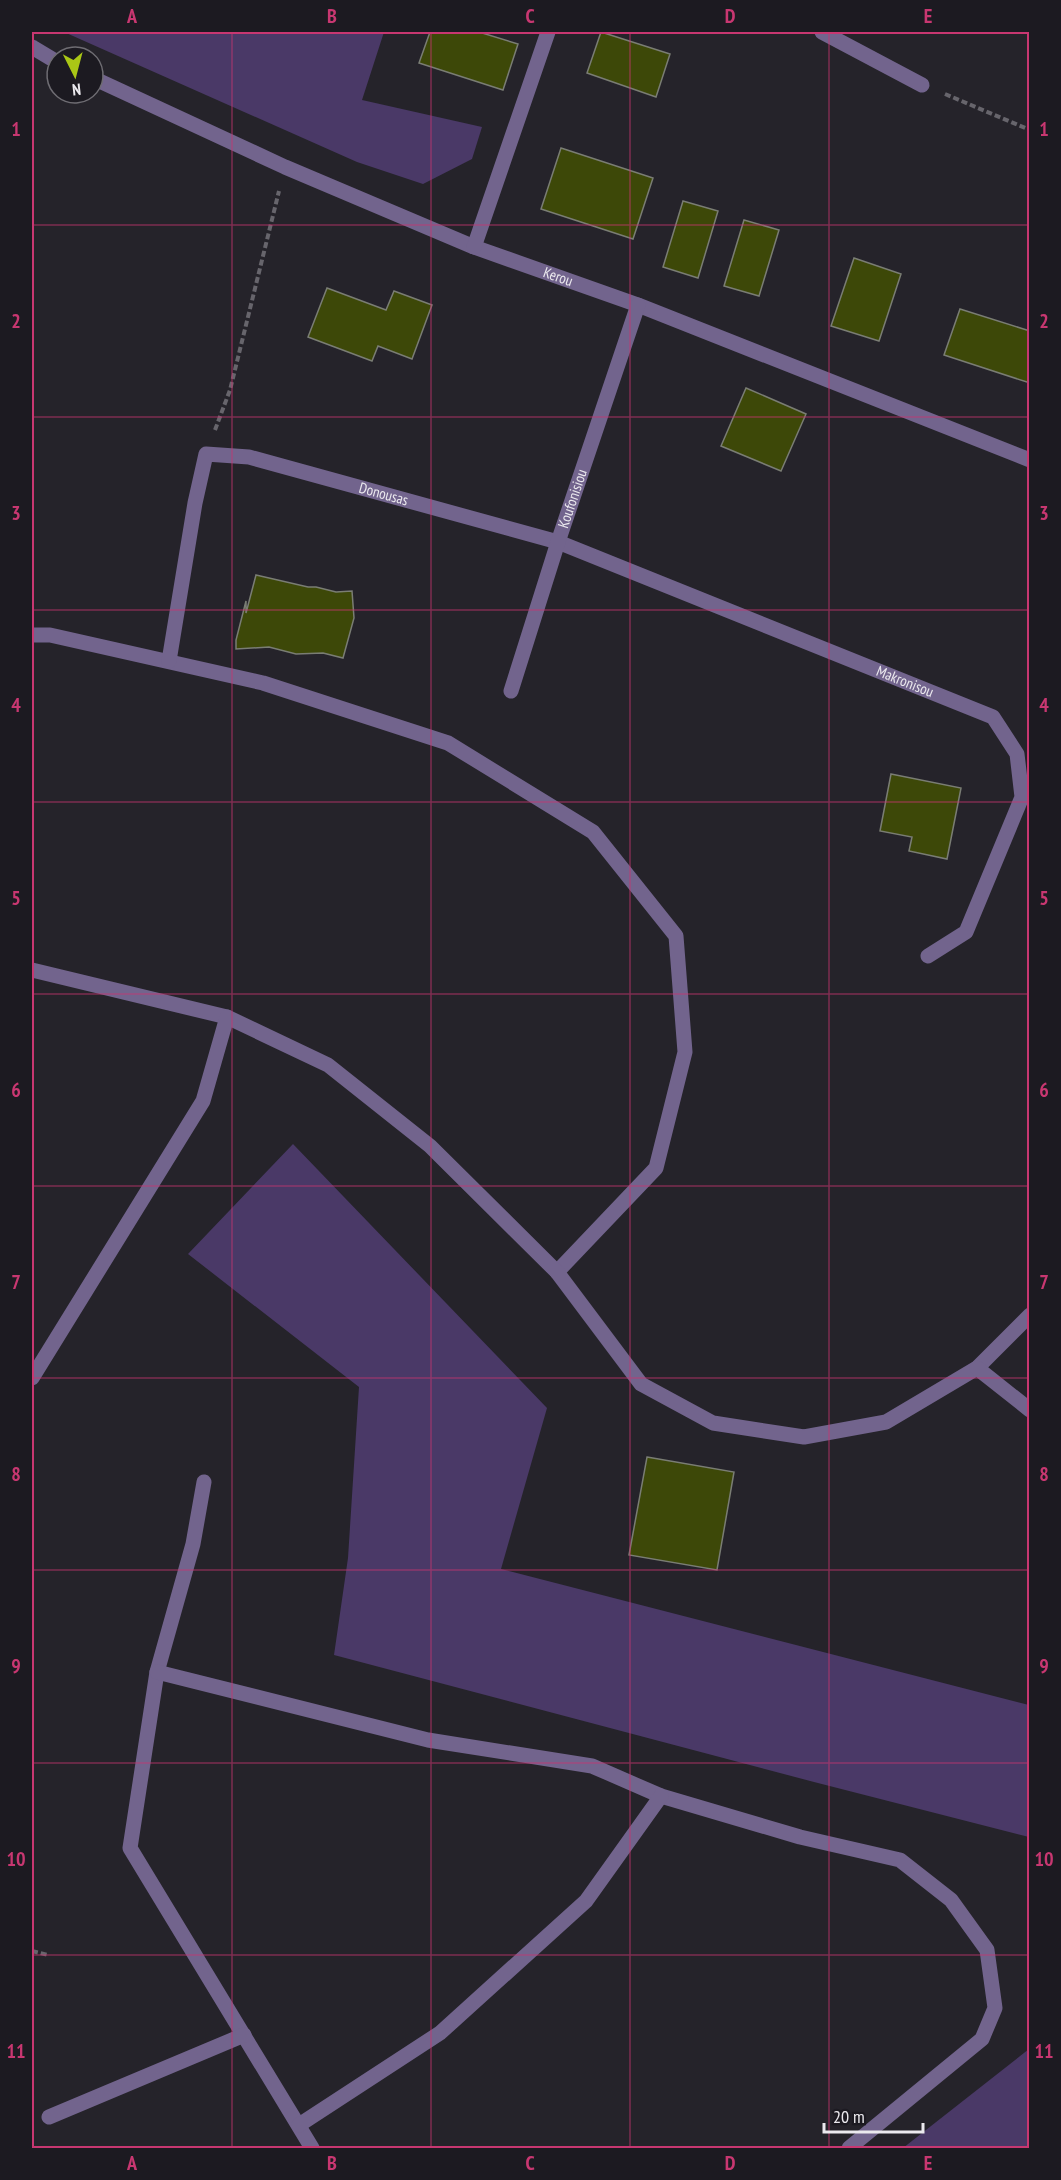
<svg xmlns="http://www.w3.org/2000/svg" width="1061" height="2180" font-family="'PT Sans Narrow',sans-serif">
	<style>
		.green { fill: #4a3967 }
		.building { fill: #3d4808; stroke: #7a7d74; stroke-width: 1.5 }
		.lines { fill: none; stroke-linecap: round; stroke-linejoin: round }
		.path { stroke: #67656c; stroke-width: 4; stroke-dasharray: 6 3; stroke-linecap: butt }
		.minor { stroke: #72648d; stroke-width: 15 }
		.grid { fill: none; stroke: #c83771; stroke-width: 1.5; stroke-opacity: 0.55 }
		.labels { text-anchor: middle; stroke-width: 4.5; stroke-linejoin: round; paint-order: stroke }
		.street-label { font-size: 15px; fill: #ebe9ee; stroke: #1c1a21 }
		.neatline { fill: none; stroke: #c83771; stroke-width: 2 }
		.grid-label { font-size: 20px; text-anchor: middle; font-weight: bold; fill: #c83771 }
	</style>
	<rect width="100%" height="100%" fill="#25232a"/>
	<path class="green" d="M64,32h320l-22,68 120,27 -10,32 -49,25 -66,-22z
		M293,1144l254,264 -46,161 528,136v132l-215,-55 -480,-127 14,-97 11,-171 -171,-133z
		M1029,2049v99h-126z"/>
	<path class="building" d="M430,32h49l39,12 -15,46 -84,-27z
		M601,32l69,22 -14,43 -69,-24z
		M561,148l92,30 -20,61 -92,-30z
		M683,201l35,10 -20,67 -35,-11z
		M744,220l35,10 -20,66 -35,-10z
		M854,258l47,16 -22,67 -48,-15z
		M327,288l59,22 8,-19 38,14 -20,54 -34,-13 -6,15 -64,-24z
		M960,309l70,22v52l-86,-28z
		M746,388l60,26 -25,57 -60,-25z
		M256,575l52,12h8l20,5 16,-1 2,27 -11,40 -20,-5 -27,1 -27,-7 -33,2v-9l10,-39v12z
		M891,774l70,14 -14,71 -38,-8 3,-14 -32,-6z
		M647,1457l87,15 -17,98 -88,-15z"/>
	<g class="lines">
		<path class="path" d="M945,94l85,36
			M215,430l15,-40 49,-199
			M32,1951l16,4"/>
		<g class="minor">
			<path d="M822,32l100,53"/>
			<path d="M32,47l25,15"/>
			<path id="s1" d="M93,78l192,89 189,80 164,58 392,155"/>
			<path d="M474,247l74,-215"/>
			<path d="M32,635h18l213,48 185,60 145,89 83,104 9,116 -29,116 -99,104"/>
			<path id="s2" d="M169,661l26,-158 11,-49 43,3 309,85 435,175 24,37 5,43 -56,135 -38,24"/>
			<path id="s3" d="M511,691l47,-149 80,-237"/>
			<path d="M32,970l195,47 101,48 102,81 127,126 84,112 72,39 91,14 82,-15 91,-54 53,-53"/>
			<path d="M977,1368l53,42"/>
			<path d="M32,1378l171,-277 24,-84"/>
			<path d="M204,1482l-11,62 -36,128 -27,176 182,300"/>
			<path d="M157,1672l271,68 164,26 69,30 139,41 100,23 51,40 36,50 8,58 -13,31 -133,109"/>
			<path d="M49,2117l195,-82"/>
			<path d="M299,2125l141,-92 146,-132 75,-105"/>
		</g>
	</g>
	<path class="grid" d="M232,32v2116M431,32v2116M630,32v2116M829,32v2116M32,225h998M32,417h998M32,610h998M32,802h998M32,994h998M32,1186h998M32,1378h998M32,1570h998M32,1763h998M32,1955h998"/>
	<g class="labels">
		<g class="street-label">
			<text dy="5" stroke="none"><textPath href="#s1" startOffset="506">Kerou</textPath></text>
			<text dy="5" stroke="none"><textPath href="#s2" startOffset="393">Donousas</textPath></text>
			<text dy="5" stroke="none"><textPath href="#s3" startOffset="202">Koufonisiou</textPath></text>
			<text dy="5" stroke="none"><textPath href="#s2" startOffset="948">Makronisou</textPath></text>
		</g>
	</g>
	<rect width="1061" height="2180" fill="none" stroke="#1c1a21" stroke-width="66"/>
	<g transform="translate(75 75) rotate(174)"><circle r="28" fill="#1c1a21" stroke="#6f6d73" stroke-width="1.5"/>
	<path d="M0-4.5L10 22L0 15L-10 22Z" fill="#aac716"/>
	<text y="-9" font-size="16" font-weight="bold" text-anchor="middle" fill="#ebe9ee">N</text>
	</g>
	<path d="M824 2123v9h99v-9" fill="none" stroke="#ebe9ee" stroke-width="3"/>
	<text x="833" y="2123" font-size="18" fill="#ebe9ee" stroke="#1c1a21" stroke-width="4.5" paint-order="stroke">20 m</text>
	<rect x="33" y="33" width="995" height="2114" class="neatline"/>
	<g class="grid-label">
		<text x="132" y="23">A</text>
		<text x="332" y="23">B</text>
		<text x="530" y="23">C</text>
		<text x="730" y="23">D</text>
		<text x="928" y="23">E</text>
		<text x="16" y="136">1</text>
		<text x="1044" y="136">1</text>
		<text x="16" y="328">2</text>
		<text x="1044" y="328">2</text>
		<text x="16" y="520">3</text>
		<text x="1044" y="520">3</text>
		<text x="16" y="712">4</text>
		<text x="1044" y="712">4</text>
		<text x="16" y="905">5</text>
		<text x="1044" y="905">5</text>
		<text x="16" y="1097">6</text>
		<text x="1044" y="1097">6</text>
		<text x="16" y="1289">7</text>
		<text x="1044" y="1289">7</text>
		<text x="16" y="1481">8</text>
		<text x="1044" y="1481">8</text>
		<text x="16" y="1673">9</text>
		<text x="1044" y="1673">9</text>
		<text x="16" y="1866">10</text>
		<text x="1044" y="1866">10</text>
		<text x="16" y="2058">11</text>
		<text x="1044" y="2058">11</text>
		<text x="132" y="2170">A</text>
		<text x="332" y="2170">B</text>
		<text x="530" y="2170">C</text>
		<text x="730" y="2170">D</text>
		<text x="928" y="2170">E</text>
	</g>
</svg>
